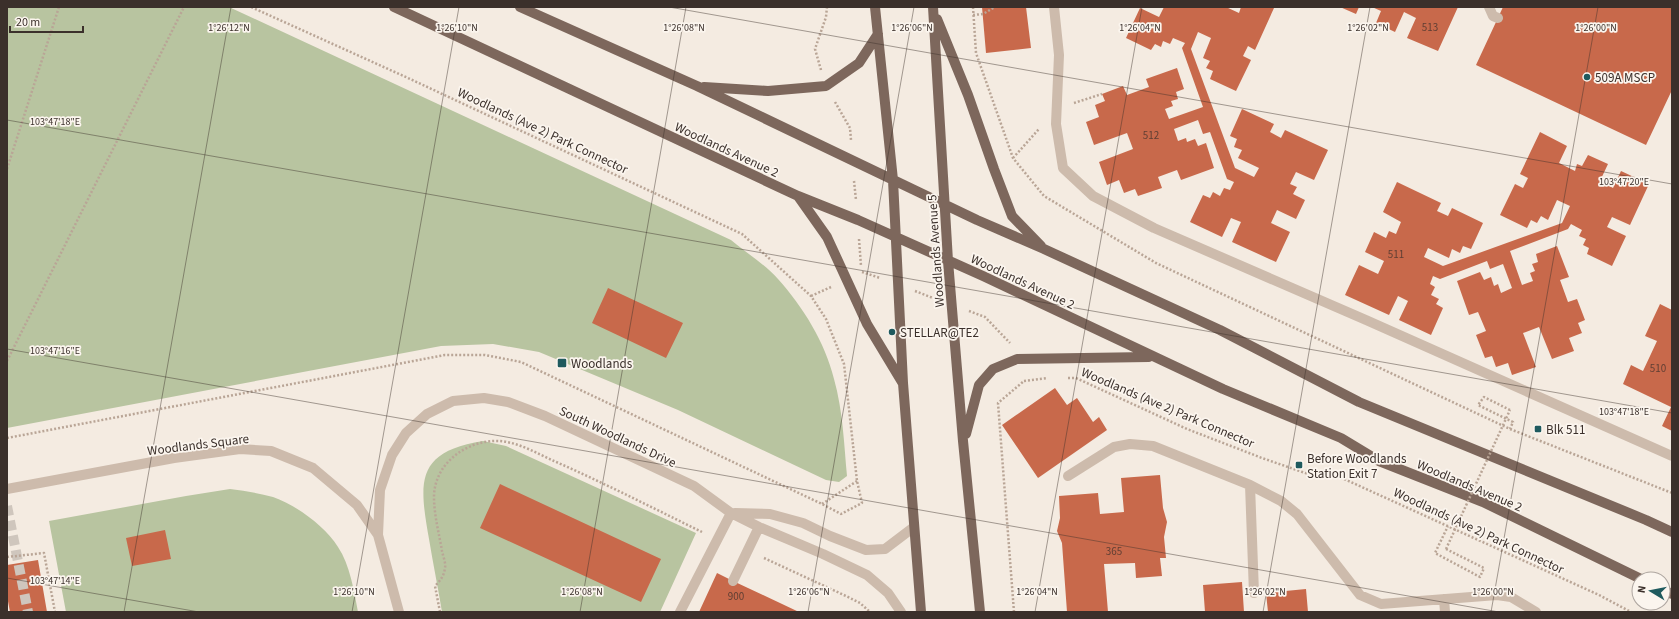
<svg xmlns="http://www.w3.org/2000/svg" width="1679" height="619" font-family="'Source Sans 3',sans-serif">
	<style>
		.green { fill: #b8c4a0 }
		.building { fill: #c8694b }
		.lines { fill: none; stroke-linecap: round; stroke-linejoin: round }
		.minor-tunnel { stroke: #cfc6bd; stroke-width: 10; stroke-dasharray: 10 5; stroke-linecap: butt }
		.path { stroke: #b9a596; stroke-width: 2.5; stroke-dasharray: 2 2; stroke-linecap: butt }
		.minor { stroke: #cdbbac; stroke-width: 10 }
		.major { stroke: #7d675c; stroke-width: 10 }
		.path-bridge { stroke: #b9a596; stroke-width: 2.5; stroke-dasharray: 2 2; stroke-linecap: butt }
		.ticks { fill: none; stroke: #3b302b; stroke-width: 1; stroke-opacity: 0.45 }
		.poi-dot { fill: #1f5a5e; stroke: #fbf5ee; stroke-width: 1.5 }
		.labels { text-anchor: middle; stroke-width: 3.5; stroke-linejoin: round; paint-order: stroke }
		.number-label { font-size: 11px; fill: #5e3e33 }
		.poi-label { font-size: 13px; fill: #3b302b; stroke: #fbf5ee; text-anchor: start }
		.street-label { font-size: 13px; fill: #3b302b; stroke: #fbf5ee }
		.ticks-label { font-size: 10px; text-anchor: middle; fill: #3b302b; stroke: #fbf5ee; stroke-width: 3.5; stroke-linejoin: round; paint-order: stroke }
	</style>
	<rect width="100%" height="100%" fill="#f4ebe1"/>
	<path class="green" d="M7,7h222l502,233c15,13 34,24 47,39 25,28 47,63 56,100 9,32 10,65 13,97l-8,6 -13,-2 -148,-70 -139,-58 -46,-8 -52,2 -434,82z
		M483,441l23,5 190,87 -36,79h-218c-4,-24 -9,-49 -13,-73 -10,-57 -14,-87 54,-98z
		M230,489c15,2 29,4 43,8 23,8 52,29 65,50 12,18 16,44 20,65h-292l-17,-91 137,-25z"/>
	<path class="building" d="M982,7h44l5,41 -45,5z
		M1164,7h62l13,6 2,-6 33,1 -19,42 -7,-4 -5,10 8,4 -15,31 -26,-12 3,-8 -7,-3 4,-7 -7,-3 8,-20 -13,-6 -7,17 44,119 19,9 5,-9 -21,-10 4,-8 -8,-3 3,-8 -7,-3 12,-27 32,15 -4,8 11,6 4,-8 43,20 -14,30 -18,-8 -6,12 7,3 -4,7 12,6 -9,19 -19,-9 -6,13 19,9 -14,30 -44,-20 9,-20 -10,-4 -9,19 -32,-15 13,-27 7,3 3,-6 7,4 4,-8 6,2 4,-8 -7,-3 -17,-47 -7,2 -5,-14 -24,9 4,12 8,-3 1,4 8,-3 3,7 8,-3 8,25 -33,12 -4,-10 -19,7 4,11 -24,8 -3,-7 -11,4 -5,-13 -12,5 -8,-23 34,-13 -6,-16 -33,12 -8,-23 13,-5 -4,-12 10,-4 -3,-7 21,-8 4,9 22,-8 -3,-8 31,-11 7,21 -8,3 2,7 -7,2 2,5 -8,3 4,10 34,-12 -21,-59 3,-5 -12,-5 -3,6 -7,-3 -2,6 -6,-3 -4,6 -25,-12 14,-30 19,9z
		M1340,7h19l-3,7z
		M1372,7h86l-20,44 -31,-13 9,-20 -12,-6 -9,20 -19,-9 5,-12z
		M1503,7h169v83l-26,55 -170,-80z
		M1540,132l27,14 -8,17 16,8 2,-7 5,2 6,-11 20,9 -8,17 13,7 8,-17 28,13 -19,41 -18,-8 -5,10 19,9 -14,30 -25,-12 2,-6 -6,-3 3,-6 -7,-3 3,-6 -11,-6 -3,5 -58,22 12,34 11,-4 -3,-8 5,-2 -3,-7 6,-2 -2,-8 21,-8 12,31 -9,3 8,22 9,-3 8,21 -7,3 4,10 -13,5 5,13 -22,8 -13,-32 -16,6 13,34 -24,8 -4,-12 -12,4 -4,-11 -7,2 -9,-23 10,-4 -8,-19 -9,3 -12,-34 23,-9 4,8 7,-3 3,9 4,-2 3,9 11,-5 -9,-24 -13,5 -3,-8 -47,18 -7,-3 -3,8 5,3 -4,8 8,4 -3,5 7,4 -12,27 -32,-15 9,-19 -10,-5 -9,19 -44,-20 14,-30 19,9 6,-13 -19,-9 9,-20 12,6 3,-7 7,3 5,-12 -18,-10 14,-30 44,21 -4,8 11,5 4,-8 31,15 -12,26 -8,-3 -3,7 -8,-4 -3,9 -21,-10 -4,9 19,9 119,-43 8,-17 -13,-6 -9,20 -7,-4 -4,7 -6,-3 -4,8 -27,-13 15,-31 8,4 5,-10 -8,-4z
		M608,288l75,35 -17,35 -74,-35z
		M1660,304l12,6v121l-10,-5 9,-19 -48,-23 8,-19 12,6 14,-30 -12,-5z
		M1055,388l12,17 10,-7 16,24 6,-5 8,13 -69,48 -36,-53z
		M1160,475l3,33 4,14 -3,15 2,21h-6l2,18 -26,2 -1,-15 -31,1 4,48h-41l-5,-69 -5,-12 3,-13 -1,-22 39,-3 2,21 24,-2 -3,-34z
		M500,484l161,75 -20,43 -161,-74z
		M165,530l6,29 -39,7 -6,-28z
		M38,560l9,52h-37l-3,-16v-31z
		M717,573l16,8 66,31h-100z
		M1242,582l2,30h-39l-2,-27z
		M1306,589l2,23h-40l-2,-19z"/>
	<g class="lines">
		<path class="minor-tunnel" d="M7,506l21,106"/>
		<path class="path" d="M973,7l3,46 37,105 31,38 112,67 354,166 162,64
			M973,15l10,-1 12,-7
			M821,70l-6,-21 11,-32 1,-10
			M835,102l15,26 1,12
			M1074,103l28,-9
			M1013,158l26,-29
			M7,169l52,-162
			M854,181l2,19
			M859,239l2,27
			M862,272l18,6
			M915,291l18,7
			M811,296l20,-9
			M969,311l16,6 25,26
			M7,361l177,-354
			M1068,378h8l111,51 75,29 49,17 31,3 257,117 32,17
			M1024,381l23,-3
			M1510,410l-26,-13 -6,8 35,17 -3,7
			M7,438l438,-83h40l36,7 301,142 19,10 21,-11 -5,-22 -13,-117 -18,-45 -15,-23 -69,-62 -334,-156 -157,-71
			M822,504l35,-23
			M1446,549l38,19 -4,9 -45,-24 13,-27
			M7,557l37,-4 11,59
			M764,558l82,38 14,7 10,9
			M440,612l-5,-26c5,-5 9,-10 10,-18 1,-5 -2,-12 -3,-17 -3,-18 -8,-36 -8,-54 0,-32 30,-55 60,-56 21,-1 42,12 60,20 50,22 99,47 148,71
			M1014,612l-16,-209 26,-22"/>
		<path class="minor" d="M1054,7l5,48 -3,69 7,44 30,28 61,32 212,92 306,136
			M1489,7l4,9 5,2
			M1068,476l46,-29 16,-3 23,2 97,39 31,16 16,13 63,81 21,9 116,-9 14,2 25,15
			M1250,485l4,108
			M7,489l167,-31 66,-9 31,2 42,17 44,37 21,30 21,77
			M735,513l35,1 33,9 27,13 36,14 19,-1 29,-22
			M378,535l2,-45 12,-35 14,-22 21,-19 26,-13 31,-3 24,4 37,14 149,70 37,27 28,14 64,27 44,21 21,18 13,19
			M733,581l26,-54
			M1444,599l1,13
			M680,612l51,-99"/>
		<path class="major" d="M394,7l404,189 60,24 125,56 240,113 118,49 38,23 104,41 158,77
			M520,7l177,79 280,134 67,29 176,81 139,72 287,118 26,12
			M875,7l18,173 10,203 18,229
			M933,7l15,254 15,180 17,171
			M937,19l31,76 26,74 18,47 29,30
			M704,87l64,4 58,-5 33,-23 19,-29
			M798,196l29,41 40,87 35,58
			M966,434l13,-49 14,-16 24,-10 132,-2
			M1663,590l9,4"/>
		<path class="path-bridge" d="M1446,549l64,-139"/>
	</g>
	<path class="ticks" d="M669,7l1003,177M7,120l1665,293M7,349l1492,263M7,578l192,34M124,612l107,-605M352,612l107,-605M580,612l106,-605M808,612l106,-605M1035,612l107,-605M1263,612l107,-605M1491,612l107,-605"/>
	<g class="poi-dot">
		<circle cx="1587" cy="77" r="4"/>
		<circle cx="892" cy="332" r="4"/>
		<rect x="557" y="358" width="10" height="10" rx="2"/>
		<rect x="1534" y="425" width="8" height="8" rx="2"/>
		<rect x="1295" y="461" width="8" height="8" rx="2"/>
	</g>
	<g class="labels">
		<g class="number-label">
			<text x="1430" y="31">513</text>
			<text x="1151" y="139">512</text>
			<text x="1396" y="258">511</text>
			<text x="1658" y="372">510</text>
			<text x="1114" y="555">365</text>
			<text x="736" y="600">900</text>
		</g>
		<g class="poi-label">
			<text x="1595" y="82">509A MSCP</text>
			<text x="900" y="337">STELLAR@TE2</text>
			<text x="571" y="368">Woodlands</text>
			<text x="1546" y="434">Blk 511</text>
			<text x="1307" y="463">Before Woodlands<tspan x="1307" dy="15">Station Exit 7</tspan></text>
		</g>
		<g class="street-label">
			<text transform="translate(543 130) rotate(25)" y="5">Woodlands (Ave 2) Park Connector</text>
			<text transform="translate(727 149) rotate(25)" y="5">Woodlands Avenue 2</text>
			<text transform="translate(935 251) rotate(-94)" y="5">Woodlands Avenue 5</text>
			<text transform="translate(1023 281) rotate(25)" y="5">Woodlands Avenue 2</text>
			<text transform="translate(1168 407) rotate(23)" y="5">Woodlands (Ave 2) Park Connector</text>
			<text transform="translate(618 436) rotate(25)" y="5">South Woodlands Drive</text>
			<text transform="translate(198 444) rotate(-7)" y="5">Woodlands Square</text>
			<text transform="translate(1470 485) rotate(23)" y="5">Woodlands Avenue 2</text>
			<text transform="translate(1479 530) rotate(25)" y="5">Woodlands (Ave 2) Park Connector</text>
		</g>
	</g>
	<g class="ticks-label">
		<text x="229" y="31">1°26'12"N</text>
		<text x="457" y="31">1°26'10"N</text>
		<text x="684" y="31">1°26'08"N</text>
		<text x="912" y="31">1°26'06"N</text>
		<text x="1140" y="31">1°26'04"N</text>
		<text x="1368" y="31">1°26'02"N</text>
		<text x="1596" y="31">1°26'00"N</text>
		<text x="55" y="125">103°47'18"E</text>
		<text x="1624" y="185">103°47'20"E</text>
		<text x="55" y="354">103°47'16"E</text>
		<text x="1624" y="415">103°47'18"E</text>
		<text x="55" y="584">103°47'14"E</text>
		<text x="354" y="595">1°26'10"N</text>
		<text x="582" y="595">1°26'08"N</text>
		<text x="809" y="595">1°26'06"N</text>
		<text x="1037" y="595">1°26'04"N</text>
		<text x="1265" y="595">1°26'02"N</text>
		<text x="1493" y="595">1°26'00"N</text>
	</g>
	<rect width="1679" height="619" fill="none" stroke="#3b302b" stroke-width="16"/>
	<g transform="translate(1651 591) rotate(280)"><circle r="19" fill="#fbf5ee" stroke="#aea6a0"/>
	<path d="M0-3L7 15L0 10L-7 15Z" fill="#1f5a5e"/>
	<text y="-6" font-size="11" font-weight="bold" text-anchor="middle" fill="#3b302b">N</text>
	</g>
	<path d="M10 26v6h73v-6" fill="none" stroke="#3b302b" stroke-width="2"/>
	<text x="16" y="26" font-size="12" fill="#3b302b" stroke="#fbf5ee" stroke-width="3" paint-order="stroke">20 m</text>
</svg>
